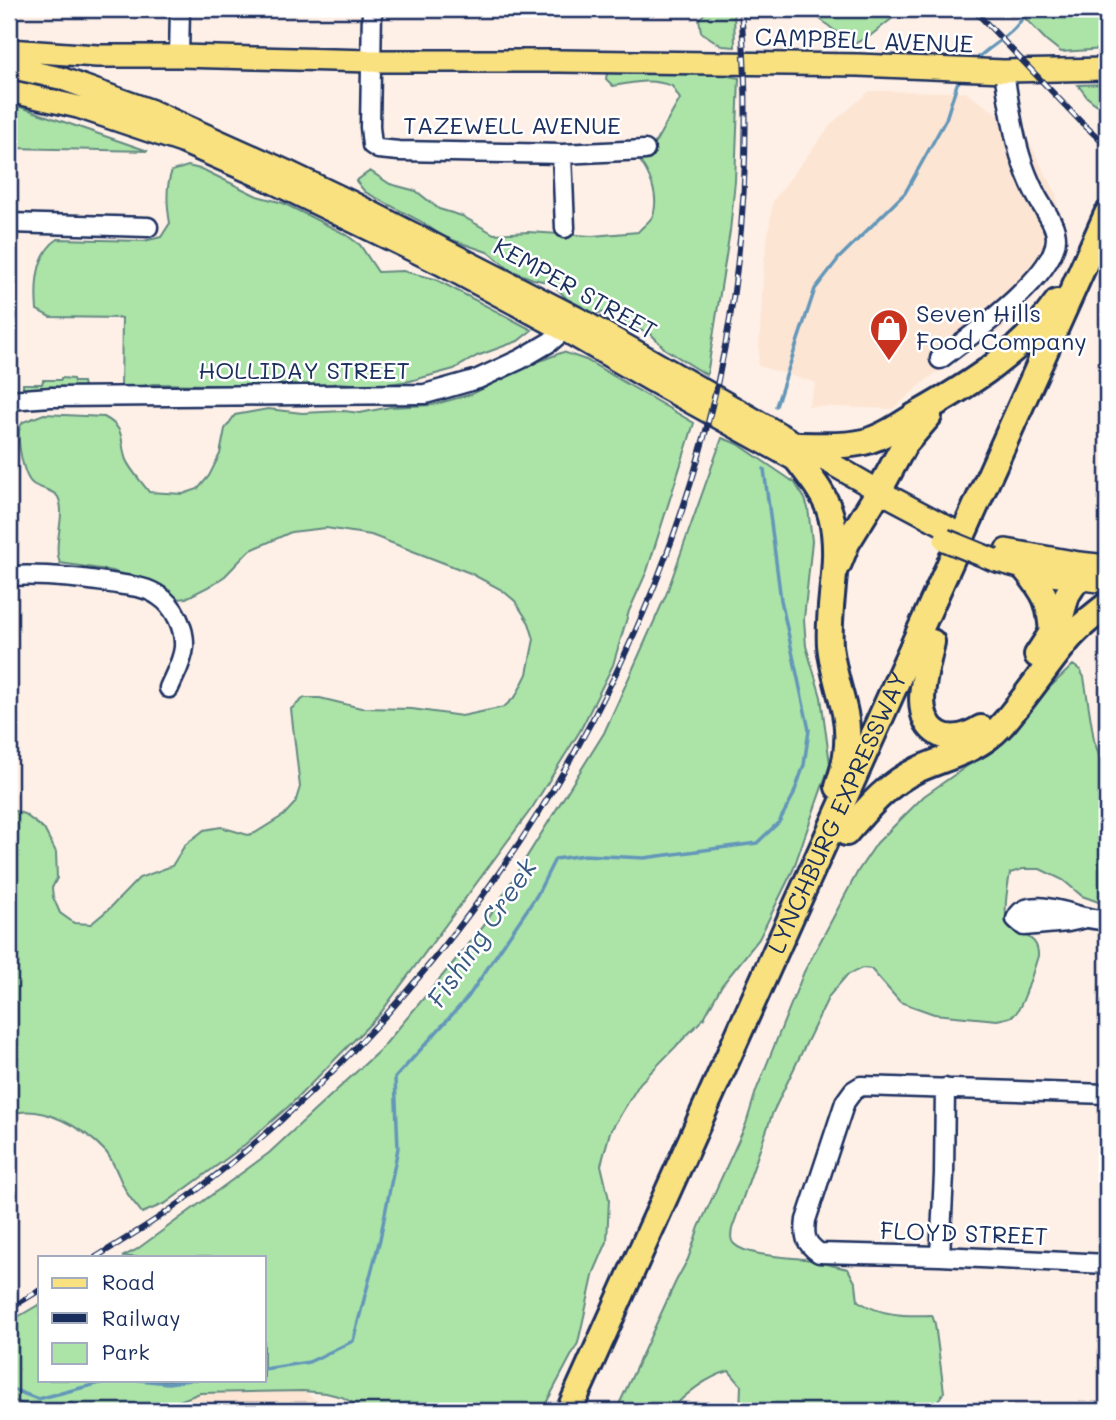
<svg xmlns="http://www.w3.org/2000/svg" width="1116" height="1420" font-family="Mali,sans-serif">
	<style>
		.built { fill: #fde5d4 }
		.green { fill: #ace3a7; stroke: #648982; stroke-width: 2 }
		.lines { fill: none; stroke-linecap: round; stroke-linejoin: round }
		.stream { stroke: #6497b9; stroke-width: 3.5 }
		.minor-casing { stroke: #1b2f5e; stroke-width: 23 }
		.major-casing { stroke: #1b2f5e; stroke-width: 26 }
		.highway-casing { stroke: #1b2f5e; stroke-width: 30 }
		.minor { stroke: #fff; stroke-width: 18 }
		.major { stroke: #fae180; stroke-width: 21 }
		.highway { stroke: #fae180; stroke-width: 24 }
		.rail-casing { stroke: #1b2f5e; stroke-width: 6 }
		.rail { stroke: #fff; stroke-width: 3.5; stroke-dasharray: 10; stroke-linecap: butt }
		.major-bridge-casing { stroke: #1b2f5e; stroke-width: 26; stroke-linecap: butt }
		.major-bridge { stroke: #fae180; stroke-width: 21 }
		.labels { text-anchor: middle; stroke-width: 5; stroke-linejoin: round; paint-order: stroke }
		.street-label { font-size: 24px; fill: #1b2f5e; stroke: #fff }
		.poi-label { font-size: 24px; fill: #1b2f5e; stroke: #fff; text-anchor: start }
		.water-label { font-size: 26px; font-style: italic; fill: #395a84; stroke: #fff }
	</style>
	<rect width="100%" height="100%" fill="#fef0e6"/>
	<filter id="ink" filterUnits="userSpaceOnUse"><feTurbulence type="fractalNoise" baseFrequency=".0143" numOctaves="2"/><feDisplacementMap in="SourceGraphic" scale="14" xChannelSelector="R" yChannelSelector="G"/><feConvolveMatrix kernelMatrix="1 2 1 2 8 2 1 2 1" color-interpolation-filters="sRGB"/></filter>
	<g filter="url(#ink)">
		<path class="built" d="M870,91l95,1 59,40 32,61 8,66 -56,66 -78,52 -37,32 -85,-3 8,-23 -58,-17 6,-104 9,-61 59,-78z
			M303,1391l29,20h-191h12l47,-18z"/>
		<path class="green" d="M708,9h26l1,38 -13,-1 -21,-14 -2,-13 8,-8z
			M808,9h96l-34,27 -14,7 -15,-7z
			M1016,9h91v38l-2,2 -44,3 -15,-12z
			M607,73h105l27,5 -4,103 -5,50 -23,144 -42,-26 -15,-16 -22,-6 -8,-15 -26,1 -27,-14 -15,-16 -19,-4 -23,-9 -20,-17 -46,-16 -24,-16 -55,-29 -9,-11 14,-10 20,13 26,7 23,18 23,7 32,18 34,-2 64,4 46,-4c4,-5 13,-11 15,-17 7,-19 -4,-43 -16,-58l15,-9 28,-49 -8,-13c-20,-8 -38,-4 -59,0l-7,-7z
			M1107,84v29l-20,-16 -9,-12z
			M9,103l139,48 -139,-3z
			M188,166l16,4 53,26 26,7 62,31 15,11 18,27 25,-1 32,8 97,51 -14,11 -41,15 -23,13 -44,12 -35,5 -36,-3 -26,4 -160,-3 -26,5 -6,-1 1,-70 -72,-1 -13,-7c-2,-24 -1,-57 21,-71l86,2 17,-4 9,-14c-3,-17 -5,-36 2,-52z
			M563,352l23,8 108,63 -47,148 -18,40 -16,54 -33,66 -48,77 -153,207 -90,91 -48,42 -75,55 -24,10c-5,-7 -12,-14 -16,-22 -7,-12 -11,-28 -20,-39 -21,-23 -65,-50 -97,-37v-306l15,5 20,15 12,23 1,26 -5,10 1,9 7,16 14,10 17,1 19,-16 29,-30 33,-12 13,-21 19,-15 17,-3 27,8 7,-2 29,-18 11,-12 5,-16 -9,-78 13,-11h16l41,10 51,1 50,7 42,-9 12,-11 11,-22 7,-35 -5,-16 -14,-22 -13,-11 -32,-17 -99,-38 -45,-7 -35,4 -42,19 -24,25 -15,10 -24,12 -8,1 -65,-28 -53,-8c-8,-19 7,-48 -2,-66 -4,-7 -18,-8 -25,-13 -10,-7 -15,-40 -14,-52 0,-4 2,-7 4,-10l21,-8 60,3c23,12 15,23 22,43 5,11 16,22 23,32l34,2 15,-5 11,-13 11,-22 5,-25 10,-14 33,-6 34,4 42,-2 16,2 30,-6 42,-2 40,-11 60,-30z
			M61,378l12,1 1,3h9l2,9 -59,2 -3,-3v-6h19l1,-4h18z
			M722,438l16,6 50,34 7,5 10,16 3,9 4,33 -8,78 2,27 15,51 9,67 -37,106 -34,69 -37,46 -18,33 -64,65 -30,49 -9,33 8,34 -2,43 -13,30 -16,71 -33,62 -7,6h-171l-25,-14 -16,-4 -23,-2 -103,2 -47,18h-66l-15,-8 -43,3 -20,-7v-77l31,-18v76h224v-123h-142l14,-7 133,-97 113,-105 101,-121 121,-194 62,-138z
			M1073,665l7,5 4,7 10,63 11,33 2,2v130l-25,-9 -19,-16 -23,-11h-17l-13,4c-2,12 -7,36 -3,46 9,18 32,14 31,37 -4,12 -15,53 -24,59 -4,3 -12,4 -17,5l-63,-6 -34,-12 -29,-33 -9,-1 -15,7 -18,21 -56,116 -41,117c-1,6 -2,11 2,15 12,12 54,13 71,15 14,3 29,7 43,10l8,15 2,17c24,15 46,15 74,14l3,9 9,68 -10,14 -12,5h-182l1,-26 -12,-14c-22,6 -44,23 -59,40h-54l60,-130 12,-22 11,-32 47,-103 10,-33 48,-119 54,-101 19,-28 47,-47 89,-62 36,-46z"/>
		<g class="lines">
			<path class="stream" d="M975,61c15,-17 45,-28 51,-52
				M776,406l39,-117 24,-31 66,-65 41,-74 11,-35 5,-6
				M264,1369l45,-7 44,-21 27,-102 18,-91 -3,-70 73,-81 69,-102 18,-36 30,-4 59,3 113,-15 22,-21 14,-26 11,-31 5,-35 -28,-130 -17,-131
				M139,1380l29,3 22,-3
				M9,1388l29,11 74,-19"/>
			<defs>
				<path id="minor" d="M372,9l-2,118 2,18 6,4 21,2 163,3 83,-4
					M179,56l1,-47
					M562,154l3,74
					M9,223l139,4
					M940,359c29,-22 116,-83 116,-121 0,-15 -13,-29 -20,-43 -6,-12 -12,-26 -16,-40 -8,-27 -12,-56 -16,-84
					M9,400l42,-3 374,-3 53,-15 43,-20 29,-17 14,-12 9,-5
					M9,576c36,-2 72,2 108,8 14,2 30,3 42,12 16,10 26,33 25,51 -1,14 -10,29 -15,41
					M1086,918l-18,4 -44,4 -8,-7c9,-23 51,-6 68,-2 8,2 16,3 23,4
					M1107,1094l-246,-8 -8,5 -8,11 -39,118c-2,16 -1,23 13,33l121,3 167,8
					M940,1256l4,-82 1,-86"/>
				<path id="major" d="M9,50l88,6h82l192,5h188l299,4 146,6 103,-2
					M9,67l51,11 92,33 134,60 67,32 230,118 296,170 70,37
					M9,91l69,16 104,35 82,36 177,86 123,66 90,52 156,86
					M1006,550l73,13 28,3
					M994,560l50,14 63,8"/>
				<g id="highway">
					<path d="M800,445c21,0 43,2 64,-3 19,-5 36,-17 52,-27 53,-30 106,-63 141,-113"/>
					<path d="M798,461c13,17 28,35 33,55 11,43 -4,86 -1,129 2,23 10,45 15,68 5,24 1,51 -7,74"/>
					<path d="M839,563l8,-20 32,-52 25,-46 25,-29"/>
					<path d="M1026,570c20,24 24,32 26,64"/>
					<path d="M932,642c-5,27 -23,75 7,92 14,8 29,2 42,-6"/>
					<path d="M1037,655l23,-35 7,-25 10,-16"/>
					<path d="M846,833c21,-24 41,-49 71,-63 24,-11 52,-17 73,-34 10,-7 18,-18 25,-27 17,-21 32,-43 49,-64 12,-16 28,-28 43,-40"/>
					<path id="s1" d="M569,1411l538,-1197"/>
				</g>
			</defs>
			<use href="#minor" class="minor-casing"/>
			<use href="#major" class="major-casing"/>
			<use href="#highway" class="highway-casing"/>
			<use href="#minor" class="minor"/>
			<use href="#major" class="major"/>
			<use href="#highway" class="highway"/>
			<defs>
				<path id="rail" d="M973,9l108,113 26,24
					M96,1257c36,-22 72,-44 105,-70 264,-204 464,-516 525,-846 20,-109 24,-221 15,-332
					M9,1309l31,-19"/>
			</defs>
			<use href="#rail" class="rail-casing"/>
			<use href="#rail" class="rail"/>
			<defs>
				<path id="major-bridge" d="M945,540l49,20"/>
			</defs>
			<use href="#major-bridge" class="major-bridge-casing"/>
			<use href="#major-bridge" class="major-bridge"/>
		</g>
	</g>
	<defs>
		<symbol id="shop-pin" viewBox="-11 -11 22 30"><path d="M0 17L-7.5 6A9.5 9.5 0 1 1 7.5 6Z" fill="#c8321e" stroke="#fff"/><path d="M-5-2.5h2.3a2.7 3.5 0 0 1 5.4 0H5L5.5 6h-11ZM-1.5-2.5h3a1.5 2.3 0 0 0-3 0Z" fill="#fff"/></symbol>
	</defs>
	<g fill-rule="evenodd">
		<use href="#shop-pin" x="867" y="306" width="44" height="60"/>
	</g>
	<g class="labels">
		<g class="street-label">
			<text transform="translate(864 41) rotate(2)" y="8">CAMPBELL AVENUE</text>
			<text x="512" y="134">TAZEWELL AVENUE</text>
			<text transform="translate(575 289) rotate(29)" y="8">KEMPER STREET</text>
			<text x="304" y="379">HOLLIDAY STREET</text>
			<text dy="8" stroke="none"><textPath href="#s1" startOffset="656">LYNCHBURG EXPRESSWAY</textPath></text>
			<text transform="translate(964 1234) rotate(2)" y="8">FLOYD STREET</text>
		</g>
		<g class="poi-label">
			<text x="916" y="322">Seven Hills<tspan x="916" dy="28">Food Company</tspan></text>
		</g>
		<g class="water-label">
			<text transform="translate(482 933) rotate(-56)" y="9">Fishing Creek</text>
		</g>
	</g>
	<rect width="1116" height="1420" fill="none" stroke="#fff" stroke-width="35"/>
	<rect x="18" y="18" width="1081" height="1385" fill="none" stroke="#1b2f5e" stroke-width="2.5" filter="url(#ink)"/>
	<rect x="38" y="1256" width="228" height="126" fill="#ffffff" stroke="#a4acbf" stroke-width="2"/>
	<rect x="52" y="1278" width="35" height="10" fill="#fae180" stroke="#a4acbf" stroke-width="2"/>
	<text x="102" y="1290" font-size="21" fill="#1b2f5e">Road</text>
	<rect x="52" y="1313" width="35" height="10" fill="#1b2f5e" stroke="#a4acbf" stroke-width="2"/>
	<text x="102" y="1326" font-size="21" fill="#1b2f5e">Railway</text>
	<rect x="52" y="1343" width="35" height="21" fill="#ace3a7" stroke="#a4acbf" stroke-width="2"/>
	<text x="102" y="1360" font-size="21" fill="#1b2f5e">Park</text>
</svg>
